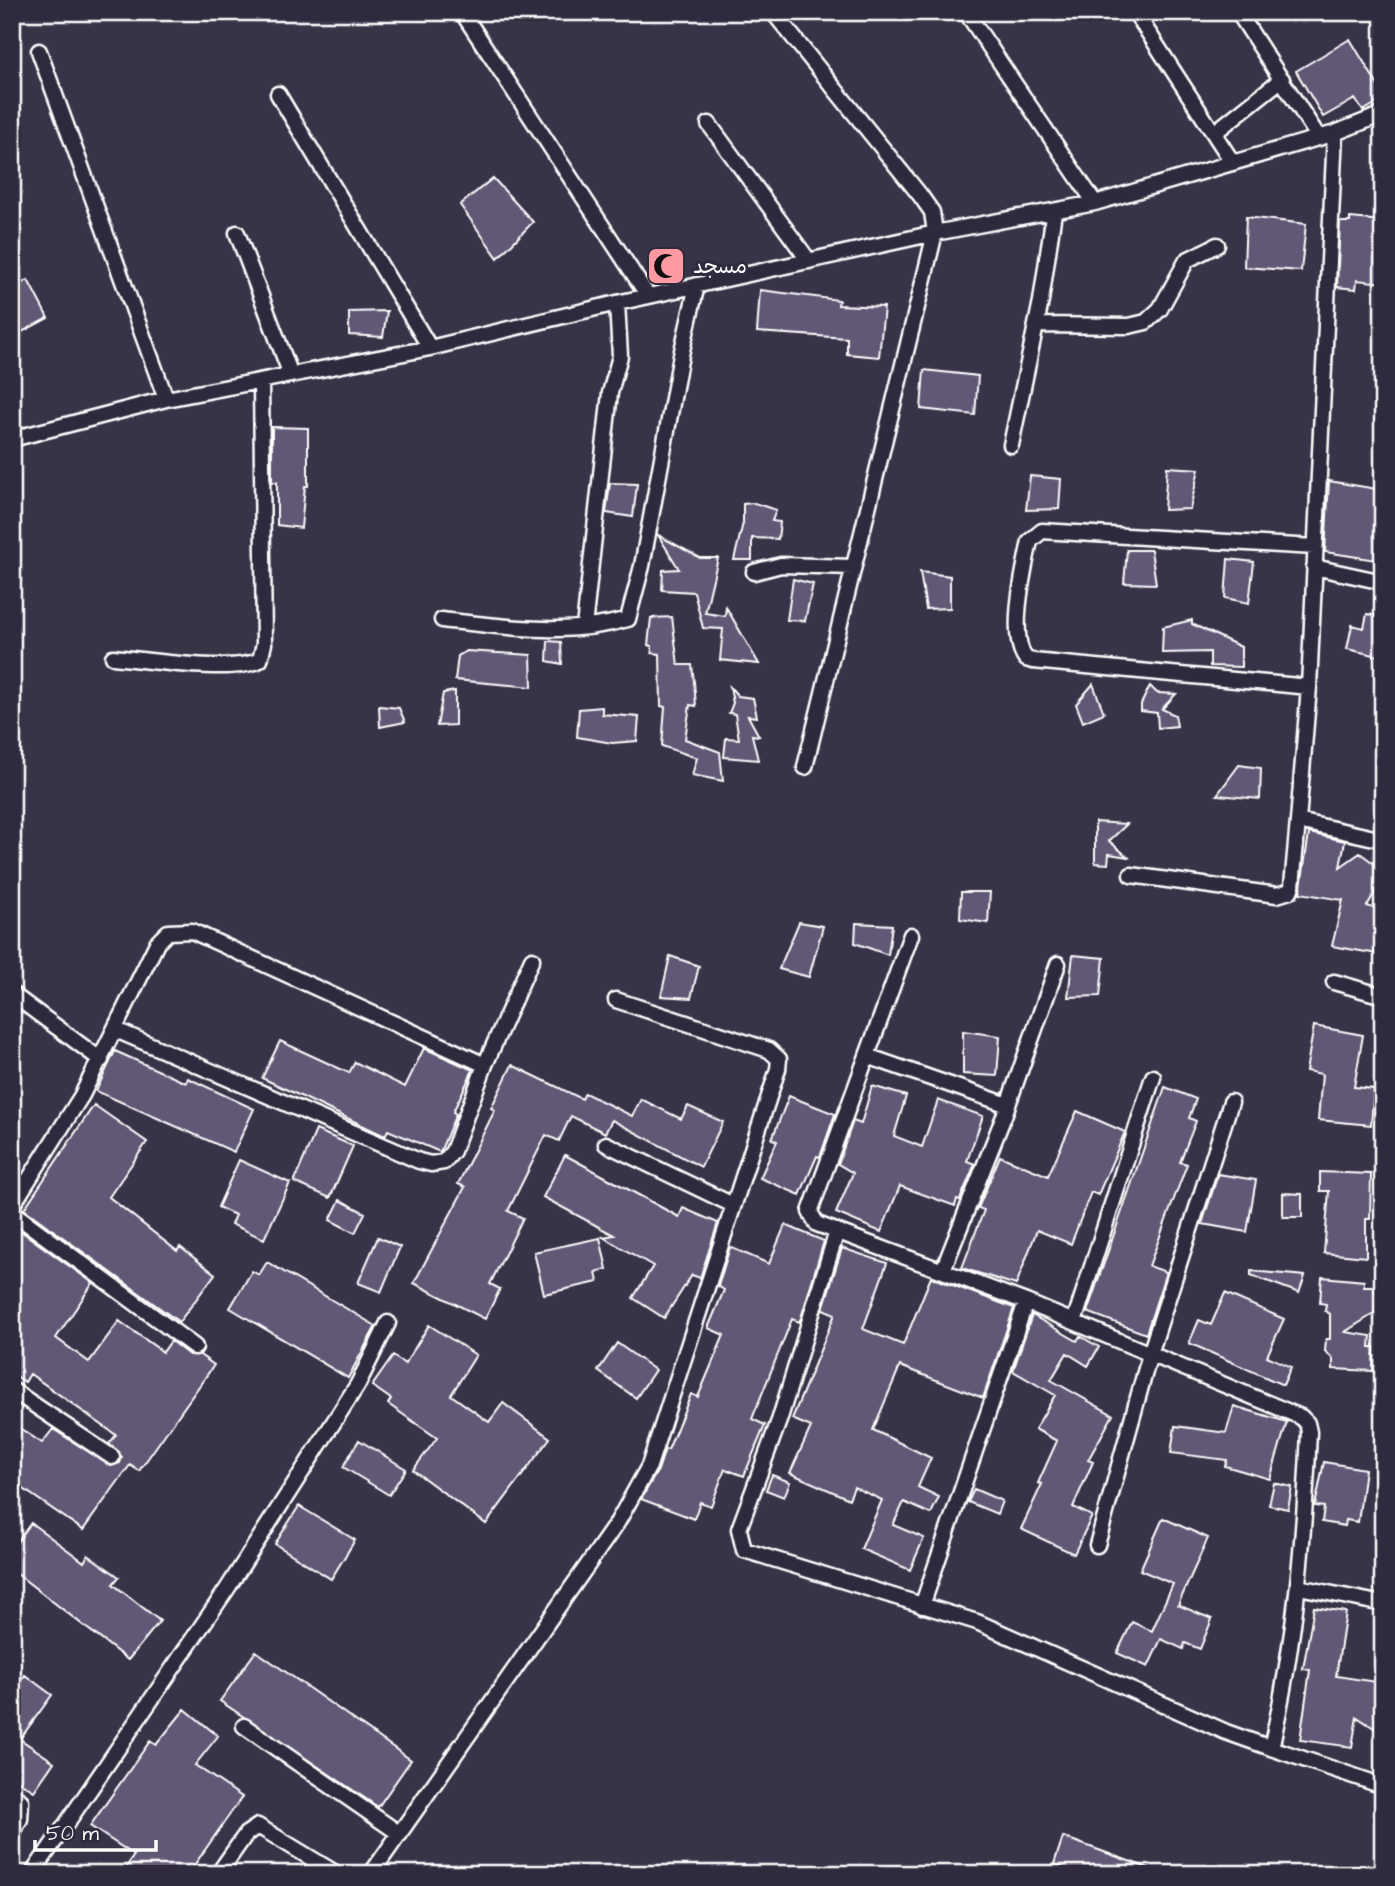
<svg xmlns="http://www.w3.org/2000/svg" width="1395" height="1886" font-family="'Architects Daughter','Playpen Sans Arabic',sans-serif">
	<style>
		.building { fill: #615875; stroke: #fff; stroke-width: 2 }
		.lines { fill: none; stroke-linecap: round; stroke-linejoin: round }
		.minor-casing { stroke: #fff; stroke-width: 19 }
		.minor { stroke: #2f2a3d; stroke-width: 14 }
		.labels { text-anchor: middle; stroke-width: 6; stroke-linejoin: round; paint-order: stroke }
		.poi-label { font-size: 21px; fill: #fff; stroke: #2f2a3d; text-anchor: start }
	</style>
	<rect width="100%" height="100%" fill="#393348"/>
	<filter id="ink" filterUnits="userSpaceOnUse"><feTurbulence type="fractalNoise" baseFrequency=".0143" numOctaves="2"/><feDisplacementMap in="SourceGraphic" scale="14" xChannelSelector="R" yChannelSelector="G"/><feConvolveMatrix kernelMatrix="1 2 1 2 8 2 1 2 1" color-interpolation-filters="sRGB"/></filter>
	<g filter="url(#ink)">
		<path class="building" d="M1350,39l33,55v5l-20,12 -8,-12 -32,18 -27,-46z
			M493,178l40,44 -35,36 -38,-53z
			M1246,217l60,7 -5,47 -57,-4z
			M1350,218l33,3v62l-26,-3 -1,9 -19,-2 3,-65h10z
			M28,280l20,38 -26,14 -10,-18v-26z
			M760,290l79,10 -1,5 46,2 -5,50 -32,-3v-16l-90,-6z
			M387,311l-4,26 -34,-2v-23z
			M924,370l54,6 -3,39 -54,-6z
			M272,427l36,1v58h-3l-4,42 -24,-3v-43h-5z
			M1167,467l32,2 -9,40 -26,1z
			M1030,476l31,3 -2,30 -33,1z
			M1329,481l54,9v71l-58,-9z
			M610,483l27,1 -4,33 -27,-4z
			M754,503l22,7 -4,11 8,1 -2,17 -26,-1v22h-18l9,-37v-19z
			M658,535l42,23h18l-13,55 20,3 1,-9 33,57 -39,-4 3,-31 -20,-1 -9,-36 -32,-2 1,-20 16,-1z
			M1127,550h24l5,34 -32,-1z
			M1228,559l26,3 -5,41 -24,-5z
			M920,572l30,4v32l-24,1z
			M793,579l20,5 -8,37 -18,-1z
			M1367,614l16,3v40l-36,-8 5,-24 12,3z
			M672,617l6,48h14l2,17 2,24 -6,-1 -5,34 35,13 3,29 -31,-6 5,-17 -35,-12 3,-39 -4,-1 -1,-52 -8,-1v-7l-4,-1 3,-27z
			M1192,620v4l49,23v20l-31,-1v-14l-48,1 1,-26z
			M548,641l13,1 1,22 -15,-3z
			M467,651l64,4 1,32 -77,-7 3,-24z
			M1093,684l11,29 -21,9 -7,-18z
			M1150,686l7,7 19,1 -14,15 13,6 2,11 -19,2 -1,-15 -16,-2v-7z
			M730,687l8,9 15,2 4,19 -9,-1 11,20 -7,-1 6,25 -34,-3 2,-19 13,1 -4,-25 -6,-1 4,-10z
			M455,691v34l-18,1 6,-33z
			M379,706l20,2 6,14 -25,5z
			M602,707v7l37,3 -2,24 -25,2 -35,-6 2,-28z
			M1239,765l22,3 -1,31 -43,-4z
			M1095,822l32,2 -18,17 19,16 -19,-3 -1,10 -13,-1z
			M1309,833l36,8 -5,26 20,-14 16,12v15l5,2 -14,24 16,5v44l-51,-9 11,-46 -43,-7z
			M961,892h29l-2,31 -28,-4z
			M799,922l24,4 -14,51 -30,-8z
			M856,923l36,2 -4,30 -33,-12z
			M1073,955l31,3 -4,38 -32,1z
			M670,956l29,10 -8,32 -30,-2z
			M1314,1026l49,9 -9,52 20,2 -3,36 -53,-5 4,-46 -16,-3z
			M963,1031l37,5 -3,40 -34,-2z
			M280,1041l69,32 6,-11 50,25 19,-39 49,22 -20,42 3,2 -16,38 -52,-22 -3,6 -123,-58z
			M115,1051l71,32 2,-5 66,31 -20,43 -138,-61z
			M512,1065l70,34 3,-6 47,23 9,-17 40,20 7,-13 35,16 -22,45 -89,-47 -7,13 -34,-17 -12,25 -13,-6 -38,76 15,7 -33,66 10,5 -15,30 -71,-36 51,-96 -7,-3 37,-74 -4,-2z
			M872,1086l34,10 -12,40 28,11 16,-47 45,16 -16,45 8,3 -15,36 -3,-1 -2,7 -55,-20 -19,46 -45,-19 17,-40 -15,-9 15,-43 8,3z
			M1165,1087l31,12 -7,19 7,3 -16,41 7,2 -38,102 17,6 -20,62 -59,-22z
			M789,1096l46,18 -15,43 -3,-1 -17,39 -40,-17 17,-37 -5,-2z
			M94,1105l53,37 -38,55 68,54 3,-4 35,27 -36,48 -155,-113z
			M1077,1111l48,21 -27,63 -7,-3 -20,52 -34,-14 -21,55 -54,-17 22,-58 -6,-2 22,-52 48,20z
			M316,1130l37,16 -23,52 -36,-16z
			M565,1155l114,62 4,-9 35,15 -18,55 -8,-3 -28,43 -31,-20 20,-32 -50,-29 11,-2 -71,-38z
			M239,1160l51,23 -26,56 -33,-15 4,-9 -17,-8z
			M1320,1172l51,2 -1,45h-4v38l-42,-4 5,-62h-9z
			M1218,1174l38,6 -9,52 -45,-8z
			M1283,1193l19,1v23h-19z
			M340,1200l25,13 -10,20 -25,-13z
			M785,1225l39,16 -23,77 -2,4 -7,-3 -40,100 13,6 -21,51 -19,-7 -14,37 -11,-4 -6,17 -53,-20 17,-29 7,-21 3,1 23,-56 7,3 26,-62 -16,-7 16,-38 -6,-4 12,-39 39,17z
			M18,1229l75,54 -37,55 33,24 30,-41 44,31 8,-11 18,14h11l14,10 -75,106 -9,-6 -47,65 -71,-49v-58l30,20 11,-14 58,37 9,-3 2,-6 -13,-13 7,-9 -86,-61 -5,8 -13,-9v-136z
			M378,1237l22,10 -19,45 -23,-9z
			M600,1238l7,31 -11,3 2,10 -54,12 -10,-42z
			M842,1248l45,15 -24,66 40,16 28,-68 83,31 -31,90 -83,-32 -27,64 58,28 -13,29 21,10 -8,17 -27,-12 -11,23 31,13 -14,32 -49,-21 21,-49 -28,-13 -5,12 -59,-26 21,-46 -19,-8 43,-105 -12,-5z
			M267,1262l109,64 -28,52 -118,-70 22,-37 7,4z
			M1251,1271l54,5 -6,17 -48,-18z
			M1322,1277l42,4v5h8l6,9 -3,18 -30,19 26,4 -1,11h4l-1,24 -40,-2v-10l-8,-8 1,-12h4v-25l-5,-3 1,-7 -6,-1z
			M1225,1293l59,26 -17,37 24,11 -8,18 -94,-42 10,-23 12,5z
			M1032,1315l45,26 3,-5 19,11 -11,19 -21,-13 -16,27 62,35 -25,45 5,2 -20,45 19,9 -18,38 -53,-25 21,-45 -4,-1 19,-42 -22,-12 20,-34 -42,-24z
			M429,1325l47,30 -25,40 38,27 14,-19 47,35 -64,86 -73,-54 24,-32 -49,-34 3,-5 -19,-13 21,-30 12,8z
			M617,1343l38,27 -19,28 -38,-27z
			M1234,1406l53,16 -17,57 -45,-13 2,-6 -56,-7 4,-27 51,7z
			M359,1440l47,29 -17,26 -46,-28z
			M1324,1462l41,7 -7,53 -12,-2 -1,6 -23,-4 2,-15 -9,-1z
			M772,1475l18,7 -6,15 -18,-7z
			M1274,1483l18,4 -4,22 -19,-4z
			M974,1489l28,12 -5,13 -29,-12z
			M299,1506l56,34 -24,39 -56,-35z
			M1163,1518l45,20 -30,67 34,14 -12,30 -15,-6 -2,6 -22,-10 -13,28 -31,-14 15,-31 20,9 21,-47 -33,-14z
			M31,1523l53,39 4,-7 31,22 -6,7 47,37 -32,39 -116,-90v-21z
			M1314,1607l32,5 -10,64 47,7v51l-26,-17 -5,30 -52,-7 10,-70 -7,-1z
			M256,1651l155,109 -33,47 -158,-106z
			M25,1675l27,20 -32,44 34,23 -20,29 -22,-14v-85z
			M185,1709l33,27 -23,29 47,32 -54,77h-66l12,-19 -44,-29 60,-85 6,4z
			M1063,1837l96,35v2h-79l-26,-10z"/>
		<g class="lines">
			<defs>
				<path id="minor" d="M462,12l186,284
					M773,12l147,183 12,17 3,21 -130,534
					M966,12l129,191
					M1135,12l98,151
					M1238,12l81,126
					M39,51l127,348
					M278,94l152,254
					M709,124l100,137
					M1214,133l68,-54
					M1335,133l-26,554 -11,134 85,19
					M237,233l54,142
					M1036,325l93,1 17,-4 14,-13 27,-49 30,-15
					M12,439l154,-40 264,-51 187,-45 318,-70 160,-30 240,-70 48,-19
					M1011,445l30,-144 13,-89
					M1314,567l69,15
					M754,572l27,-7 72,2
					M442,620c63,7 125,17 186,-1l14,-53 39,-211 16,-70
					M584,627l26,-234 10,-37 -3,-53
					M113,657c35,3 119,17 147,3l4,-16 -3,-263
					M1309,687l-276,-26 -7,-2c-18,-23 -2,-89 4,-118l12,-10 273,16
					M1131,875l146,20 13,-4 2,-5 6,-65
					M911,935l-101,277 7,12 209,78 275,115 6,6 2,9c-5,107 -14,212 -38,316l112,38
					M1334,982l49,14
					M12,994l89,66
					M116,1030l303,131 12,3 13,-2 9,-11 32,-86 47,-106
					M867,1056l141,49
					M606,1144l127,61
					M12,1206l70,-111 75,-152 11,-11 24,-1 293,134
					M12,1212l183,135
					M837,1231l-57,187 -41,111 5,21 233,72 249,110 45,16
					M943,1270l61,-154 54,-152
					M1074,1322l79,-245
					M12,1390l100,67
					M1097,1545l53,-191 81,-252
					M1299,1587l84,17
					M922,1606l104,-304
					M244,1726l156,108
					M12,1794l9,7 -1,18 -8,15
					M32,1874l195,-285 131,-205 30,-61
					M218,1874l28,-40 12,-8 79,48
					M371,1874l246,-351 32,-57 129,-397 1,-10 -10,-9 -153,-50"/>
			</defs>
			<use href="#minor" class="minor-casing"/>
			<use href="#minor" class="minor"/>
		</g>
	</g>
	<defs>
		<symbol id="mosque-square" viewBox="-11 -11 22 22"><rect x="-9" y="-9" width="18" height="18" rx="4" fill="#ff9aa2" stroke="#2f2a3d"/><path d="M3.5-4.9A6 6 0 1 0 3.5 4.9A5 5 0 1 1 3.5-4.9Z" fill="#111"/></symbol>
	</defs>
	<g fill-rule="evenodd">
		<use href="#mosque-square" x="644" y="244" width="44" height="44"/>
	</g>
	<g class="labels">
		<g class="poi-label">
			<text x="693" y="273">مسجد</text>
		</g>
	</g>
	<rect width="1395" height="1886" fill="none" stroke="#2f2a3d" stroke-width="42"/>
	<rect x="21" y="21" width="1353" height="1844" fill="none" stroke="#fff" stroke-width="2.5" filter="url(#ink)"/>
	<path d="M35 1840v10h121v-10" fill="none" stroke="#ffffff" stroke-width="3.5"/>
	<text x="46" y="1840" font-size="21" fill="#ffffff" stroke="#2f2a3d" stroke-width="5" paint-order="stroke">50 m</text>
</svg>
